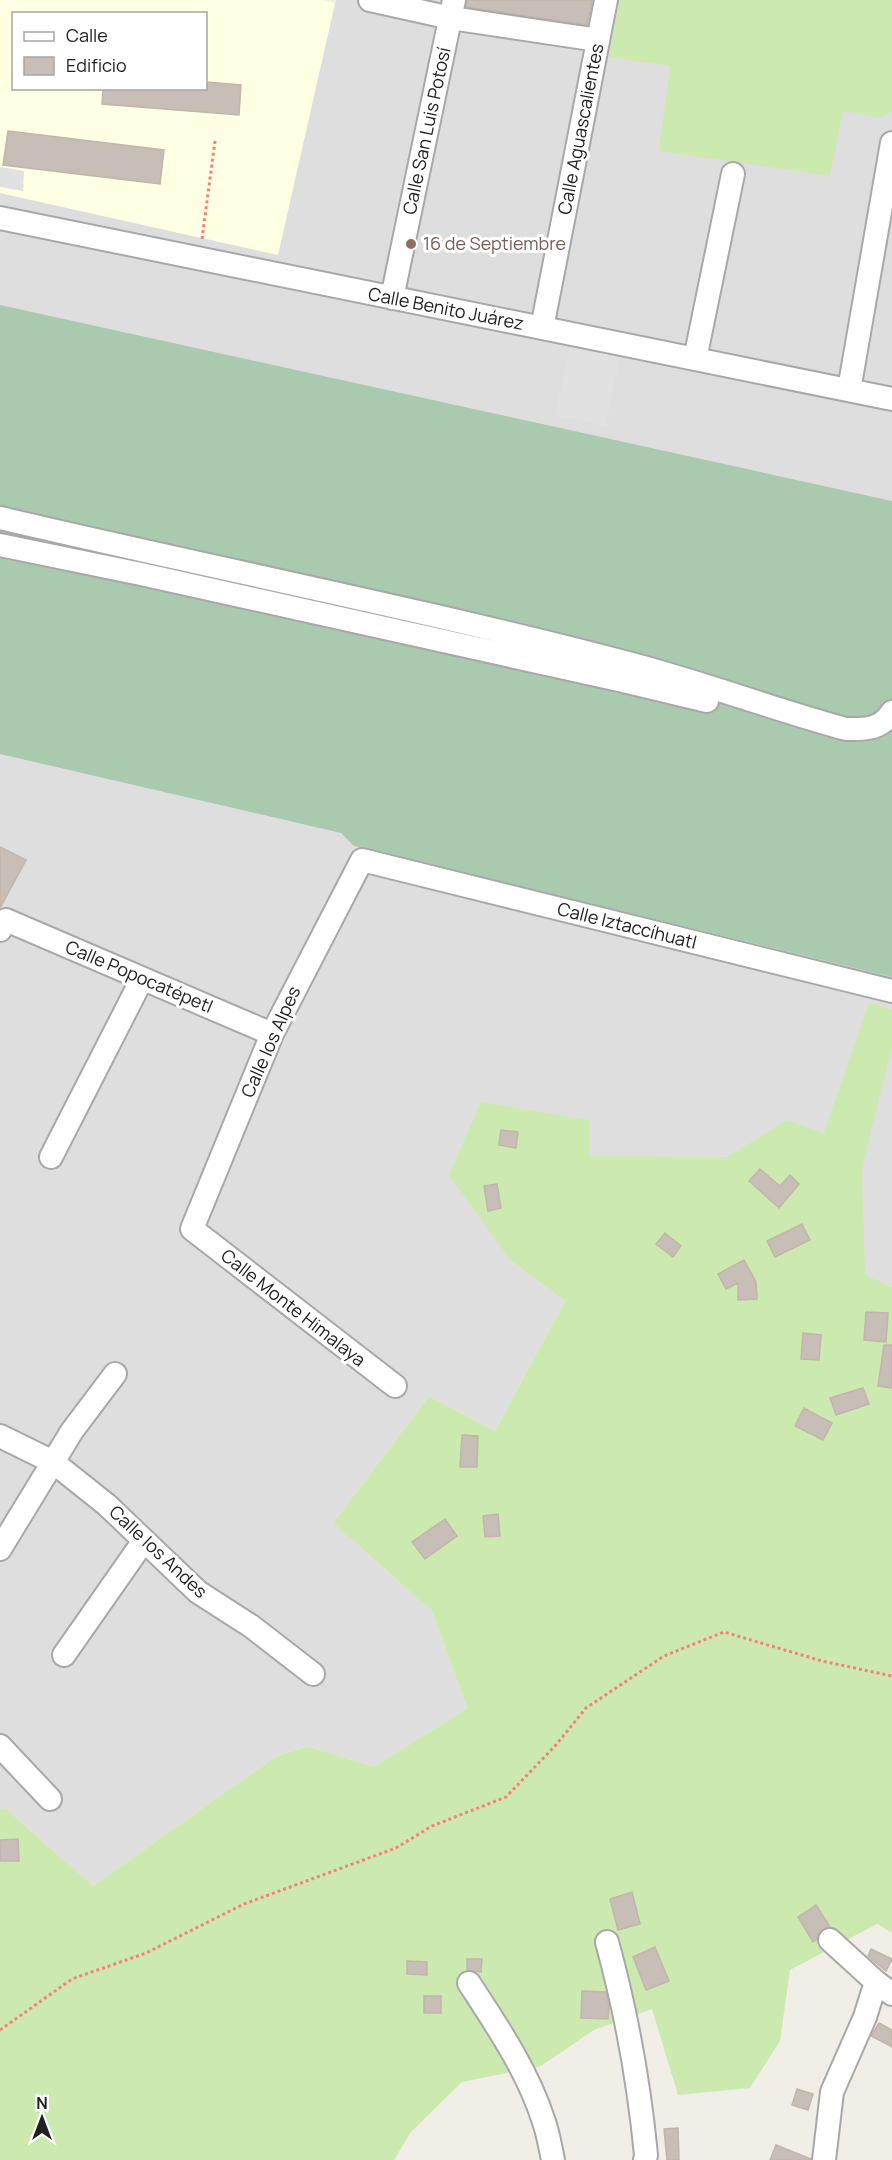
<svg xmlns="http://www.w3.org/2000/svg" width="892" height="2160" font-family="Manrope,sans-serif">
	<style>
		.residential { fill: #dfdede }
		.education { fill: #feffe3; fill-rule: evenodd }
		.grass { fill: #cceaaf }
		.cemetery { fill: #a9caae }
		.parking { fill: #e1e1e1 }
		.building { fill: #c6beb7; stroke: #c3b5aa; stroke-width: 1.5 }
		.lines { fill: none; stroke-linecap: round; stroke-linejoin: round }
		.minor-casing { stroke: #a8a8a8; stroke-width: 26 }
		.path { stroke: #f88172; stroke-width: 3; stroke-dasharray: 3 3; stroke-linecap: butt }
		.minor { stroke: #fff; stroke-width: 22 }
		.education-dot { fill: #8d6e63; stroke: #fff; stroke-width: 2 }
		.labels { text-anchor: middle; stroke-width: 6; stroke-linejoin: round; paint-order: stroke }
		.street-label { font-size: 18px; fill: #212121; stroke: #fff }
		.education-label { font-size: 18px; fill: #785e54; stroke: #fff; text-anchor: start }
	</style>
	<rect width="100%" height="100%" fill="#f1eee8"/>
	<path class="residential" d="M336,0h556v1287l-27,-11 -355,-16 55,41 -70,130 -66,-35 -96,127 99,88 35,97 -93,59 -67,-21 -32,11 -182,129 -87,-77h-6v-1616l277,62z"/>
	<path class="education" d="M0,0h322l13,3 -57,252 -278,-62zM14,14h192v74h-192z"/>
	<path class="grass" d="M620,0h272v111l-10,7 -39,-7 -13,65 -171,-25 11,-85 -61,-9z
		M869,1002l23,8v37l-30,121 3,107 27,12v646l-15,-9 -87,46 -10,71 -30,47 -72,7 -26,-86 -58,21 -53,36 -79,16 -51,50 -17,28h-394v-351h6l87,77 182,-129 32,-11 67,21 93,-59 -35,-97 -99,-88 96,-127 66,35 70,-130 -55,-41 -61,-85 32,-73 108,18v36l138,1 60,-37 37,13z"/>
	<path class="cemetery" d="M0,305l892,196v476l-538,-131 -13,-13 -341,-79z"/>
	<path class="parking" d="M0,167l24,4 -1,20 -23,-4z
		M570,346l50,11 -15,69 -50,-11z"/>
	<path class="building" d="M467,0h125l-5,25 -121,-18z
		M206,82l35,3 -2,30 -137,-11 1,-16h103z
		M8,131l156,19 -4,34 -157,-19z
		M0,847l26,13 -26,48z
		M501,1130l17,2 -2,16 -17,-3z
		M760,1169l20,17 10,-11 9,9 -20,24 -30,-27z
		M497,1184l4,24 -13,3 -4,-25z
		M802,1224l8,16 -35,17 -8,-16z
		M665,1233l16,13 -8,11 -17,-13z
		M744,1260l12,22 1,17 -19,1v-17l-12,6 -8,-15z
		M866,1312l22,1 -2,29 -22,-2z
		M803,1333l18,2 -2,25 -18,-1z
		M884,1345h8v43l-14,-2z
		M863,1388l6,16 -33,11 -6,-17z
		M804,1408l28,15 -9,17 -28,-14z
		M462,1435l16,1 -1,31h-17z
		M498,1514l2,22 -15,1 -2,-21z
		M445,1519l12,17 -32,23 -13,-17z
		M18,1839l1,22h-19v-21z
		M632,1892l8,32 -22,6 -8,-31z
		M816,1905l14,22 -10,4 -3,8 -4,3 -15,-25z
		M655,1947l14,34 -23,9 -13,-33z
		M871,1949l21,10 -6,12 -18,-15z
		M467,1959h15l-1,13 -14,-2z
		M407,1961l20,1v13l-20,-1z
		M582,1991l24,1 3,13 -1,14 -27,-1z
		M424,1996h17v17h-17z
		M879,2023l13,7v17l-21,-11z
		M797,2089l16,5 -5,16 -16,-5z
		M678,2128l1,32h-12l-3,-31z
		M776,2145l35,14v1h-41z"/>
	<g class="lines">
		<defs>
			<path id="minor" d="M370,0l81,18 147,22
				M0,218l892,181
				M392,298l62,-298
				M542,328l64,-328
				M695,359l38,-185
				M849,390l43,-247
				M0,518c208,49 418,90 624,144 75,19 148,47 222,67 20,0 34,1 46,-17
				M0,545l141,29 478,106 88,21
				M0,930l6,-10 266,114
				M51,1157l91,-178
				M395,1386l-203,-157 80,-195 90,-174 530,131
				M0,1436l53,26 54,43 91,87 53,34 62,48
				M0,1549l72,-118 43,-57
				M64,1655l79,-113
				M0,1746l50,53
				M830,1940l46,42 16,12
				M607,1942c19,69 32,141 39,213l-1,5
				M469,1983c28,43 58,87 74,136 5,13 7,27 10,41
				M824,2160l8,-68 33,-75 11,-35"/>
		</defs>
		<use href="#minor" class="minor-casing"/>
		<path class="path" d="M202,239l13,-98
			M0,2030l72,-51 74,-26 98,-49 152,-56 36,-22 74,-29 49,-51 31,-38 78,-52 60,-24 98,29 70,15"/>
		<use href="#minor" class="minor"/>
	</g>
	<circle class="education-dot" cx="411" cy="244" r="6"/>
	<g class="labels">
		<g class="street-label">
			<text transform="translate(581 129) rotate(-79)" y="6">Calle Aguascalientes</text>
			<text transform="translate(427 131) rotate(-78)" y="6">Calle San Luis Potosí</text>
			<text transform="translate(446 309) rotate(11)" y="6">Calle Benito Juárez</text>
			<text transform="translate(627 926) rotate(14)" y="6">Calle Iztaccíhuatl</text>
			<text transform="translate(139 977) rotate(23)" y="6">Calle Popocatépetl</text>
			<text transform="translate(271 1042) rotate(-66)" y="6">Calle los Alpes</text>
			<text transform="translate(293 1308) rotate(38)" y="6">Calle Monte Himalaya</text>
			<text transform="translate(158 1552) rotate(43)" y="6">Calle los Andes</text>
		</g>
		<g class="education-label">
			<text x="423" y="250">16 de Septiembre</text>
		</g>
	</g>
	<rect x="12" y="12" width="195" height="78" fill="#ffffff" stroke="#a6a6a6" stroke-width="1.5"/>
	<rect x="24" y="32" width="30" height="9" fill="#ffffff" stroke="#a6a6a6" stroke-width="1.5"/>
	<text x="66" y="42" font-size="18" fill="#212121">Calle</text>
	<rect x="24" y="57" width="30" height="18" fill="#c6beb7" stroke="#a6a6a6" stroke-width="1.5"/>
	<text x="66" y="72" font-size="18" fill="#212121">Edificio</text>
	<g transform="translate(42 2118)" stroke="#ffffff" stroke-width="4.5" paint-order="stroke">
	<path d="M0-4.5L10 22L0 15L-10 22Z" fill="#212121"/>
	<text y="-9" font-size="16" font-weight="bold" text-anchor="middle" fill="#212121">N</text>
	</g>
</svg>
